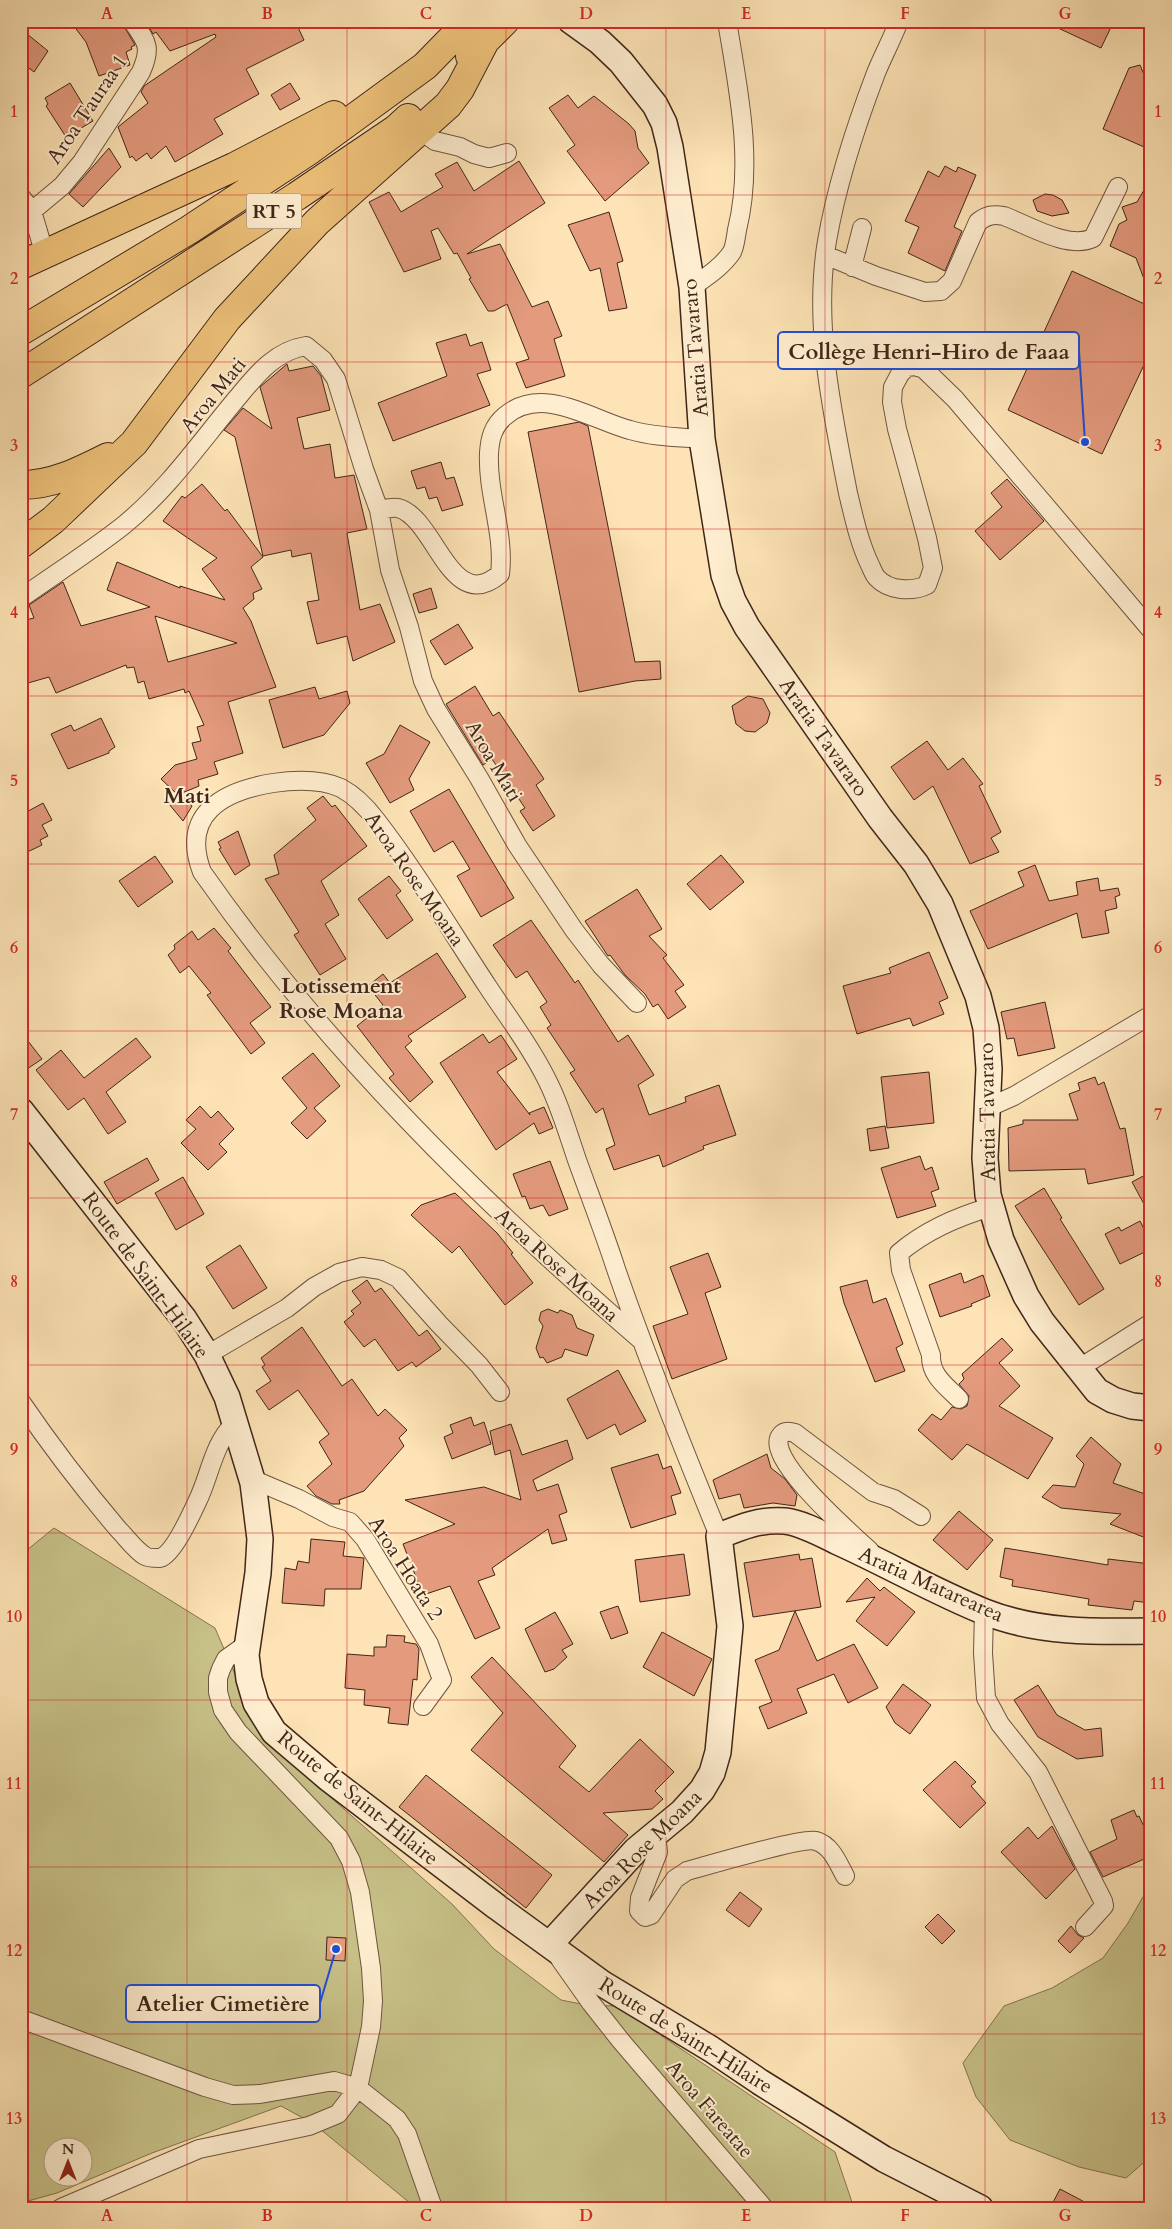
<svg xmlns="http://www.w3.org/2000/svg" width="1172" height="2229" font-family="Cardo,serif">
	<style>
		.green { fill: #c7c188; stroke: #847450; fill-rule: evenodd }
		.building { fill: #e39a7d; stroke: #402619; fill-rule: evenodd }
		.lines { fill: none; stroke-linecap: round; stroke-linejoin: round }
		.street-casing { stroke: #6f5540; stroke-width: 20 }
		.secondary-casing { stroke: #402619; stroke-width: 28 }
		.highway-casing { stroke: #402619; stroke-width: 30 }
		.street { stroke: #feedcf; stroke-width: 18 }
		.secondary { stroke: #feedcf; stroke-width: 25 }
		.highway { stroke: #eec27a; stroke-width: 28 }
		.grid { fill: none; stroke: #d62828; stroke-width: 1; stroke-opacity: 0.55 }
		.labels { text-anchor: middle; stroke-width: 4; stroke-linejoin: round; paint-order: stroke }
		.shield { fill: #feedcf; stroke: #796250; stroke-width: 1 }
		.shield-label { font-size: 20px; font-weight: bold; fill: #402619 }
		.street-label { font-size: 21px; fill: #402619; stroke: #feedcf }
		.neighbourhood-label { font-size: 22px; font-weight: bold; fill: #402619; stroke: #feedcf }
		.leader { fill: none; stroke: #1d4ed8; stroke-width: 2 }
		.callout-dot { fill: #1d4ed8; stroke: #feedcf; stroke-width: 2 }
		.callout { fill: #feedcf; stroke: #1d4ed8; stroke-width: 2 }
		.callout-label { font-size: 22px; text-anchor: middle; font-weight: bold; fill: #402619 }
		.neatline { fill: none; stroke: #d62828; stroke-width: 2 }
		.grid-label { font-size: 16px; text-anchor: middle; font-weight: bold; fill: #d62828 }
	</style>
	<rect width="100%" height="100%" fill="#fde3b5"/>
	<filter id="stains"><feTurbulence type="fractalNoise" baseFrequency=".004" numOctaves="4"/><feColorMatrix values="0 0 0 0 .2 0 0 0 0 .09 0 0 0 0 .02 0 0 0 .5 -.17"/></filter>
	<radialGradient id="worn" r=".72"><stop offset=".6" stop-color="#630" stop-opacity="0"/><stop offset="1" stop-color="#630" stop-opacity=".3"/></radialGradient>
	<path class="green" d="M54,1528l161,100 47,109 190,167 42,45 67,51 25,5 31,1 218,146 19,56h-438l-102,-84 -33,-18 -129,47 -95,40 -36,10v-648zM52,2146h30v30h-30z
		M1151,1883v273l-25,22 -47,-11 -69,-27 -34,-43 -13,-34 41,-57 48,-18 51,-30 25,-35z"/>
	<path class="building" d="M70,21h51l14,24 -4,2 1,2 -6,3 4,13 -31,11 -13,-34z
		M145,21h150l9,19 -58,29 13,25 -45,25 9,15 -48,28 -9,-16 -15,13 -4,-6 -11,8 -4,-5 -2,2 -12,-31 30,-24 -7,-11 3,-6 72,-49 -1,-3 -45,17 -14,-19 -3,2z
		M1043,21h71l-13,27z
		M21,29l27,22 -14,21 -13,-10z
		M1140,65l5,12 6,-2v75l-48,-21 26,-61z
		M70,83l23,38 -27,16 -20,-31 2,-2 -3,-6z
		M290,83l10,16 -20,11 -9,-15z
		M568,95l10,13 16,-12 35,28 6,7 3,17 11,15 -44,38 -38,-50 8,-6 -26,-37z
		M109,148l12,19 -38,40 -14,-13z
		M519,161l26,42 -78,51 33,-10 32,63 16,-6 14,35 -8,3 11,37 -39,12 -10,-25 13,-4 -22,-55 -13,7h-6l-19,-32 2,-1 -14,-25 -3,1 -16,-26 -7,3 10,28 -37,13 -35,-70 20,-10 12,20 42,-25 -8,-13 22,-12 17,29z
		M945,166l11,6 2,-5 18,8 -22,52 8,4 -17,40 -37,-18 11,-26 -14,-6 23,-50 11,6z
		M1151,178v113l-2,1 -13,-34 -26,-12 9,-22 8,-4 -5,-13 15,-5z
		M1045,194l8,1 9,5 7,13 -17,3 -15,-5 -4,-11z
		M609,212l14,49 -6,2 10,45 -18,3 -9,-43 -10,3 -22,-46z
		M1072,271l79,36v43l-49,104 -94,-44z
		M466,334l4,12 12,-4 9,28 -14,4 13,31 -97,36 -15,-38 69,-27 -11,-33z
		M287,364l2,7 24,-5 8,10 9,34 -33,8 7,31 26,-5 5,34 19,-3 13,54 -20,4 13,77 20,-6 15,38 -42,19 -6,-25 -30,8 -10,-42 12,-2 -8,-47 -19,4 -1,-7 -28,6 -28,-119 -11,-7 19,-22 29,21 -12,-42z
		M579,422l9,4 47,236 25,-1 1,18 -26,2 -56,11 -51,-260z
		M441,462l5,17 8,-2 9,28 -21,6 -5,-14 -8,2 -4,-12 -8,2 -6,-18z
		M1007,479l37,42 -44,39 -25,-29 27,-24 -11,-14z
		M202,484l23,27 2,-2 36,48 -12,10 11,22 -9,4 1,6 -11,9 8,13 25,66 -48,15 15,51 -29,9 4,12 -20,6 1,6 -17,7 10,13 -9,15 -14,-17 10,-9h-1l-17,-16 14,-14 22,-6 -5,-16 9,-2 -4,-14 7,-2 -15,-34 -4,2 -1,-4 -35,10 -5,-18 -6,2 -4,-16 -7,1 -1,-3 -70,28 -7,-16 -28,8v-64l13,-3 -5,-13 34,-23 18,44 69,-19 -43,-17 10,-28 63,26v-2l45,14 -23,-31 15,-11 -54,-37 19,-25 3,2zM155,616l82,27 -69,19z
		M431,588l6,20 -18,5 -6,-19z
		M458,624l15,24 -28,17 -15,-24z
		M475,686l18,30 6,-4 45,67 -8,6 19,31 -22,15 -13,-20 5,-3 -33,-49 -9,6 -37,-61z
		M315,687l4,12 28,-8 3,12 -26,32 -41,13 -14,-48z
		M748,696l15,3 7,14 -3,10 -12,9 -10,-1 -9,-7 -4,-18z
		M101,718l14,29 -6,4v2l-41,16 -17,-35 20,-9 3,6z
		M400,725l30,17 -21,37 5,11 -24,13 -24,-40 18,-9z
		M927,741l21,29 15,-12 20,26 -4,2 22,46 -10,6 8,14 -29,12 -37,-78 -19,14 -23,-33z
		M449,789l65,109 -33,19 -24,-41 13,-7 -17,-28 -19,11 -24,-41z
		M323,796l9,11 3,-2 32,41 -46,35 18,34 -14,9 21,35 -26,16 -26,-40 5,-3 -34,-53 14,-5 -5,-19 42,-35 -9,-12z
		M43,803l9,17 -10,5 6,11 -8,4 2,5 -21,10v-40z
		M238,831l12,34 -15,10 -16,-26 2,-1 -3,-6z
		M721,855l23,27 -34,28 -23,-26z
		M155,856l18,26 -35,25 -19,-26z
		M1035,865l14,36 29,-6 -2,-13 22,-4 2,13 18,-3 2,7 -5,2 2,11 -12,3 4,22 -27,5 -5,-25 -89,36 -18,-38 54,-25 -6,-14z
		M389,876l12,15 -5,4 17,25 -26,19 -29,-40z
		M637,889l25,40 -13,7 18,19 -4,3 21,27 -9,6 11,16 -18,12 -10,-15 -5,3 -8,-13 -20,-19 -15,-20 -2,1 -23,-35z
		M531,920l44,63 3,-3 40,62 10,-7 26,40 -16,10 11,30 37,-13 -1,-5 34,-12 17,50 -33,11 1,3 -41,18 -4,-12 -45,15 -8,-21 9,-4 -12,-37 -7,5 -26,-40 5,-3 -28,-42 4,-3 -11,-18 7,-5 -20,-31 -11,7 -23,-33z
		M214,928l17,20 -3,3 43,56 -21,16 15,20 -14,11 -44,-59 4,-2 -22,-27 -9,7 -12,-18 7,-6 -1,-4 18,-14 6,9z
		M929,952l19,46 -9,4 5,12 -31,12 -3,-8 -53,16 -14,-48 48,-13 -2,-5z
		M437,953l29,44 -58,39 4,5 -7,6 28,35 -23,20 -21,-24 5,-4 -37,-48 26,-21 -15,-19 15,-12 7,9z
		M1045,1002l10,46 -37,8 -4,-18 -7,1 -6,-27z
		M21,1032l21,27 -21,14z
		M483,1034l6,9 12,-8 16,24 -20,13 33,43 -1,-2 15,-6 9,21 -14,6 -5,-11 -38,27 -56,-87z
		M136,1038l15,19 -45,35 20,30 -18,12 -24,-36 -16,12 -32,-40 25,-20 23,28z
		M313,1053l27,33 -26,22 12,13 -19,18 -16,-16 16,-15 -25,-30z
		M929,1072l5,51 -47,5 -6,-51z
		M1095,1077l3,8 6,-3 16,47 5,-1 9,47 -46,9 -3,-15 -76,2 -1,-43 15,-4v-4h55l-9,-26 11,-4 -2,-7z
		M200,1106l11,12 7,-7 16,18 -15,15 8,8 -19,18 -27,-27 15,-14 -10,-9z
		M885,1126l4,22 -19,3 -3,-22z
		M920,1156l5,14 7,-3 7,22 -8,3 5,14 -39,12 -16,-50z
		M147,1158l12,22 -42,24 -13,-22z
		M550,1161l18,48 -19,7 -6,-11 -13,4 -5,-13 -3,1 -9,-23z
		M1151,1172v45l-19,-35z
		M183,1177l21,37 -28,16 -21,-37z
		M1044,1188l18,30 -2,1 44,70 -25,16 -64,-99z
		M455,1193l42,40 16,20 -2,1 22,29 -28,22 -46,-59 -7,7 -41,-38 10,-10z
		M1140,1221l11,22v6l-31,15 -15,-30 14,-7 2,4z
		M240,1245l27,43 -34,21 -27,-42z
		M708,1253l13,34 -16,6 22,66 -55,20 -19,-53 35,-12 -18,-47z
		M961,1273l3,10 19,-8 7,21 -19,8 1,2 -32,11 -11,-32z
		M367,1280l8,12 6,-4 38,48 8,-6 14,19 -25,18 -4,-5 -14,9 -23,-32 -11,8 -20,-25 10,-8 -3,-3 10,-8 -9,-12z
		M867,1280l6,23 13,-5 17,46 -7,4 9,23 -30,11 -31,-79 -4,-16z
		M548,1309l10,4 2,-3 12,5 5,13 17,7 -7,21 -22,-7 -3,8 -15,6 -4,-6 -3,1 -4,-10 7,-22 -4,-6 2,-8z
		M302,1327l40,59 10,-7 26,37 7,-7 22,21 -8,8 5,8 -40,45 -25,9 1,4h-8l-16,-8 -9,-10 25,-22 -13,-22 10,-8 -31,-44 -29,20 -13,-19 15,-10 -9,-14 3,-2 -4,-7z
		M1002,1338l11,12 -14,13 21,23 -21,20 54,32 -25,41 -61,-35 -15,16 -34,-30 14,-16 9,6 11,-13 9,2 6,-3 2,-10 -10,-12 5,-5 -2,-5z
		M618,1370l28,51 -26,14 -5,-11 -28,15 -20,-40z
		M471,1417l3,9 10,-4 7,22 -39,15 -8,-22 9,-4 -3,-8z
		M511,1424l11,31 45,-15 6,19 -40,21 4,11 21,-7 9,28 -8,3 8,25 -15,4 -4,-15 -56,39 3,7 -17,6 22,47 -25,11 -25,-53 -27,9 -20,-51 52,-20 -50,-24 79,-13 37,13 -11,-50 -15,5 -5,-24z
		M1091,1437l30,27 -8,19 38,13v44l-41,-16 11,-10 -60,-6 -19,-11 11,-12 22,2 9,-23 -8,-8z
		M658,1454l5,15 8,-3 10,27 -10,3 5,18 -45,14 -20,-60z
		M767,1454l4,14 14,11 12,16 -2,11 -22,-3 -29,5 -4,-14 -21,5 -6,-19z
		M959,1511l34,29 -26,30 -34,-30z
		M311,1539l34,3 -2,14 21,2 -3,31h-36l-1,17 -42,-3 3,-35 11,2 2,-9 11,2z
		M1005,1548l103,17v-6l43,5v39l-17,-2 -2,9 -44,-5 1,-6 -77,-13 1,-6 -13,-3z
		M684,1554l6,41 -50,7 -5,-42z
		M799,1554l1,6 12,-2 9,49 -68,10 -9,-54z
		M867,1578l13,13 4,-4 31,25 -28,34 -31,-25 19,-24 -29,5z
		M618,1606l10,27 -17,6 -11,-27z
		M795,1611l22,50 37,-17 24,44 -30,15 -14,-29 -37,15 10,24 -39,16 -9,-22 13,-5 -17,-42 24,-10z
		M555,1612l18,32 -11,6 5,7 -13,12 -9,3 -20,-43z
		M662,1632l50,27 -18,37 -51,-29z
		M387,1635l18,1 -1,6 12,2 3,5 -2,31 -4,-1 -5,46 -20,-2 2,-15 -26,-3 1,-15 -20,-2 2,-34 27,2v-9h12z
		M492,1657l84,89 -17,21 30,25 51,-53 34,33 -19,19 8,8 -11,10 -49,4 25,22 -24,27 -133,-112 32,-37 -32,-36z
		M903,1684l28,21 -21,29 -15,-11 -9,-16z
		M1038,1685l19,30 28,15 16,-2 2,28 -26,3 -39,-22 -24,-37z
		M955,1761l21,21 -5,4 15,17 -26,25 -37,-38z
		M426,1775l126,100 -26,33 -127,-101z
		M1134,1810l3,7 2,-1 12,26v14l-48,21 -13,-25 27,-13 -6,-19z
		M1052,1826l23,43 -29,30 -45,-47 27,-25 10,12z
		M740,1892l22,17 -13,18 -23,-17z
		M938,1914l17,17 -13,13 -17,-17z
		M1071,1926l7,9 6,3 -14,15 -12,-12z
		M327,1937l19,1 -1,23 -19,-1z
		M1060,2189l36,19h-46z"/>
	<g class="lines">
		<defs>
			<path id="street" d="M899,21c-7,18 -16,35 -23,52 -21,55 -39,110 -49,168 -14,83 5,170 21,252 6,25 11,49 22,72 2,4 4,10 7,13 12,13 35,14 50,7l6,-17 -6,-30 -30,-109 -5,-27 1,-15 7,-13 7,-7 7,-1 10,3 31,30 196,231
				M420,130l15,11 25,6 14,7 15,4 18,-5
				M21,197l11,14 13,44
				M32,211l30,-25 20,-24 59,-90c11,-25 6,-30 -9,-51
				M825,255l51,21 49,16 16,-1 11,-10 26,-59c9,-7 15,-8 26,-6 24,9 65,34 89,22l25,-51
				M852,267l10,-39
				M692,287c14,-10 30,-20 40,-35 3,-6 4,-16 5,-22 17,-69 1,-141 -10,-209
				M379,510l11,60 19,57 14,54 13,28 43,69 38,67 57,85 27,35 36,38
				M21,598c34,-24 70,-47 103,-73 45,-37 77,-84 114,-128 19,-23 37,-46 68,-51l17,14 13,19 28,90 15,41c5,-1 14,-3 19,-2 38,10 52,108 102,66 5,-41 -13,-80 -11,-121 1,-15 4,-27 16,-37 37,-32 87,4 125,14 24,7 48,7 72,9
				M987,1108l27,-12 137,-81
				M642,1341c-162,-140 -316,-292 -440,-469 -22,-58 21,-81 71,-89 21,-3 48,-4 68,5 13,7 26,20 35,32 41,53 75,111 112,167 19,29 41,57 57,89 14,26 22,55 32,84 13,36 27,72 39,109 31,90 67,179 103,267
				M207,1355l80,-47 27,-21 25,-14 23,-6 19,3 17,8 41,46 40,41 21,27
				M1078,1369l73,-46
				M959,1399c-13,-13 -29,-24 -28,-44l-30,-85 -2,-17c26,-22 60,-37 92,-46
				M21,1402c30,44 63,87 97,127 8,8 17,21 27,27 3,2 11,2 15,2 13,-4 31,-43 37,-56 13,-26 16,-58 37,-78
				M252,1479l47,20 34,18 17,5 15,17 64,105 13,36 -19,26
				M870,1551c-16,-15 -108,-94 -89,-116 3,-4 8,-4 14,-2l78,59 21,7 27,17
				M984,1611l-1,42 3,45 14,26 38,48 65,129 1,5 -19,21
				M656,1833l2,19 -18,46 -1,13 6,6 6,-2 24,-36 12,-8c18,-5 117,-34 129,-30 15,4 22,22 29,35
				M560,1959l31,44 30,38 143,167
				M21,2019l184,68 28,8 27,-1 74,-13 24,7 39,31 10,15 26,74
				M61,2208l138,-59 110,-23 29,-12 20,-26 13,-61 2,-26 -2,-33 -11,-76 -9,-31 -12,-23 -101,-106 -15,-22 -5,-18v-14l3,-9 5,-10 21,-15"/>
			<path id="secondary" d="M571,21l29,21 21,20 34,43 9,18 6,24 22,140 10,152 22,136 9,26 14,26 133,191 36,46 24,40 9,22 29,70 8,32 3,41 -4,89 3,37 13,45 25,56 16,26 55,69 16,9 19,6 19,2
				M21,1111l163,208 23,36 20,42 26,86 7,56 -2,34 -12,82 3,24 7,24 18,29 54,46 169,129 106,77 108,65 49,33 124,77 96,49
				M550,1944l86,-94 46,-38 20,-22 10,-17 6,-21 12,-126 -11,-90c22,-9 41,-17 66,-15 17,2 37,13 53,21 49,22 97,50 147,70 53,21 110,20 166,19"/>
			<path id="highway" d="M470,56l35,-35
				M21,265l213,-98 100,-52
				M21,331l168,-101 121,-80 115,-84 44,-45
				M21,374l276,-178 99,-67 12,-11
				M21,485c32,0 59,-14 87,-28
				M21,544l32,-24 81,-77 93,-124 90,-97 131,-117 12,-16 24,-46"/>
		</defs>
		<use href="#street" class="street-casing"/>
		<use href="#secondary" class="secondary-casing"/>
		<use href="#highway" class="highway-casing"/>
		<use href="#street" class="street"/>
		<use href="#secondary" class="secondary"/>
		<use href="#highway" class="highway"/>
	</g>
	<path class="grid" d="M187,21v2187M347,21v2187M506,21v2187M666,21v2187M825,21v2187M985,21v2187M21,195h1130M21,362h1130M21,529h1130M21,696h1130M21,864h1130M21,1031h1130M21,1198h1130M21,1365h1130M21,1533h1130M21,1700h1130M21,1867h1130M21,2034h1130"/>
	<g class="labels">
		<rect class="shield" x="246.5" y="193.5" width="55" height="35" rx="4"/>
		<g class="shield-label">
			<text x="274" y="218">RT 5</text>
		</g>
		<g class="street-label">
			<text transform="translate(87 109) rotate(-56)" y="7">Aroa Tauraa 1</text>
			<text transform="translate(695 348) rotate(-95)" y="7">Aratia Tavararo</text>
			<text transform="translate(213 395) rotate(-51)" y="7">Aroa Mati</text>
			<text transform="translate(824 737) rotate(55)" y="7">Aratia Tavararo</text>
			<text transform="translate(494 761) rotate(59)" y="7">Aroa Mati</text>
			<text transform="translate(415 879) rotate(55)" y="7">Aroa Rose Moana</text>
			<text transform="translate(987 1112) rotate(-91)" y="7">Aratia Tavararo</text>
			<text transform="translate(557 1265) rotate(42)" y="7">Aroa Rose Moana</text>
			<text transform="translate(146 1275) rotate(54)" y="7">Route de Saint-Hilaire</text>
			<text transform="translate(406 1568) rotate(57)" y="7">Aroa Hoata 2</text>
			<text transform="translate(931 1584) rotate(24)" y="7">Aratia Matarearea</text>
			<text transform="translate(358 1798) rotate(39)" y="7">Route de Saint-Hilaire</text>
			<text transform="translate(642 1849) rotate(-45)" y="7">Aroa Rose Moana</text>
			<text transform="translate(686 2035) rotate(32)" y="7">Route de Saint-Hilaire</text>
			<text transform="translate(710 2109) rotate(49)" y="7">Aroa Fareatae</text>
		</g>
		<g class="neighbourhood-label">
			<text x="187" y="803">Mati</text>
			<text x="341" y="993">Lotissement<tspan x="341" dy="25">Rose Moana</tspan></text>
		</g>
	</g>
	<path class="leader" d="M1085 442L1079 351M336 1949L320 2003"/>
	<g class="callout-dot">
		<circle cx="1085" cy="442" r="5"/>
		<circle cx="336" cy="1949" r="5"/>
	</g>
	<g class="callout">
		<rect x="778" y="332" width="301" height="37" rx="5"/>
		<rect x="126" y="1985" width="194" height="37" rx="5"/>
	</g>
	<g class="callout-label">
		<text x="929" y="359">Collège Henri-Hiro de Faaa</text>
		<text x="223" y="2011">Atelier Cimetière</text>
	</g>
	<rect width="1172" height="2229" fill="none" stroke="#fde3b5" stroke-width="55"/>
	<g transform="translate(68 2162)"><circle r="24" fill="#feedcf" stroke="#b29d86"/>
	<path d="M0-4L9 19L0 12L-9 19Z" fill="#8f2418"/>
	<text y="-8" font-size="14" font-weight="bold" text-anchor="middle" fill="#402619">N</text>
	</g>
	<rect x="28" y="28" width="1116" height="2174" class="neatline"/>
	<g class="grid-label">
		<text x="107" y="19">A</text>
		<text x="267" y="19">B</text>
		<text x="426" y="19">C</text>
		<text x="586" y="19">D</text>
		<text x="746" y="19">E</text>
		<text x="905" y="19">F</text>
		<text x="1065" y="19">G</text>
		<text x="14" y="117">1</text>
		<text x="1158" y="117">1</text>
		<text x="14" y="284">2</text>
		<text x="1158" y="284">2</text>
		<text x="14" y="451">3</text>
		<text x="1158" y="451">3</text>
		<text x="14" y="618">4</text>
		<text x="1158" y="618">4</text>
		<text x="14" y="786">5</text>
		<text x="1158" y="786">5</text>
		<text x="14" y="953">6</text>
		<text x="1158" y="953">6</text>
		<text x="14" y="1120">7</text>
		<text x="1158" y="1120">7</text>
		<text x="14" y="1287">8</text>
		<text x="1158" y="1287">8</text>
		<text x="14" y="1455">9</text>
		<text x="1158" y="1455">9</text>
		<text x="14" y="1622">10</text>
		<text x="1158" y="1622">10</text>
		<text x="14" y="1789">11</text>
		<text x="1158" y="1789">11</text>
		<text x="14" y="1956">12</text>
		<text x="1158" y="1956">12</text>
		<text x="14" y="2124">13</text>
		<text x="1158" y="2124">13</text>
		<text x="107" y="2221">A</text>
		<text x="267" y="2221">B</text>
		<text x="426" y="2221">C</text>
		<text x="586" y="2221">D</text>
		<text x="746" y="2221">E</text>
		<text x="905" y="2221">F</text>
		<text x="1065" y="2221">G</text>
	</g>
	<rect width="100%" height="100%" filter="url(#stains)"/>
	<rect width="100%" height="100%" fill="url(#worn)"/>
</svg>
